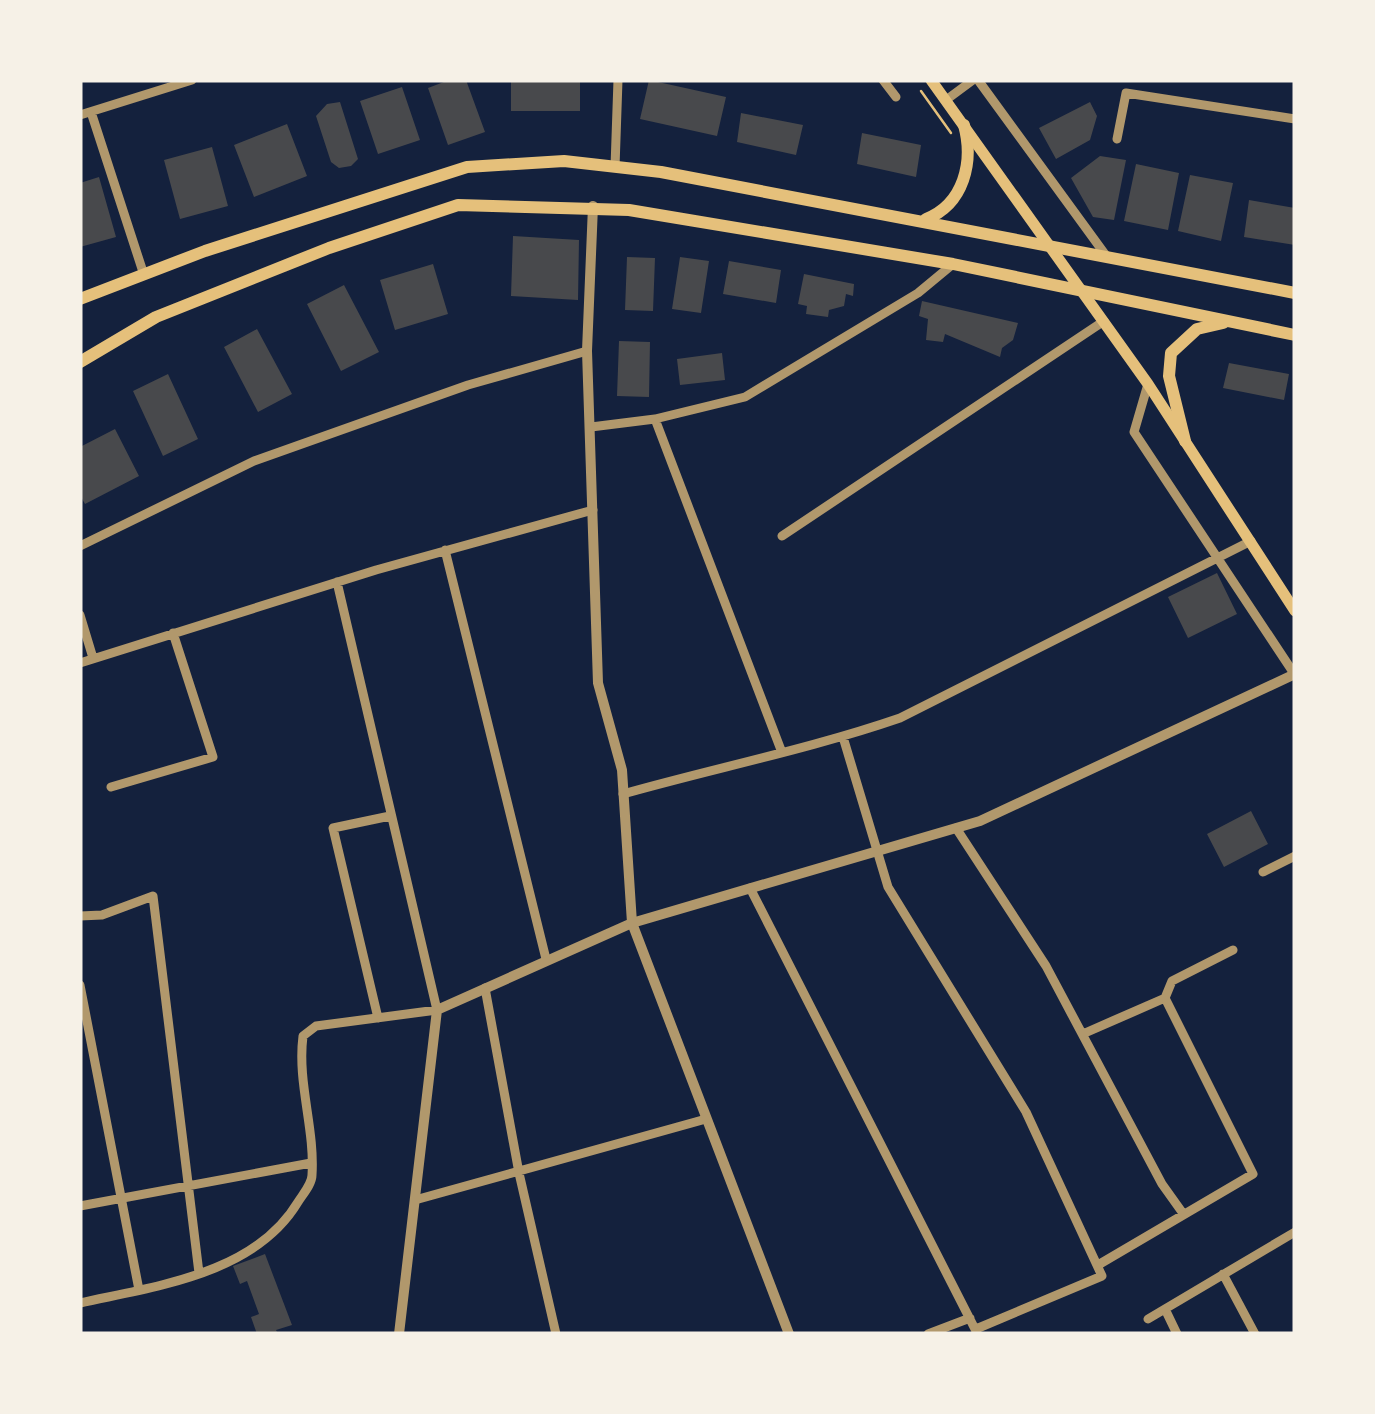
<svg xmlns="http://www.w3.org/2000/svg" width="1375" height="1414" font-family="Arial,sans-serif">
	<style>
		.building { fill: #48494c }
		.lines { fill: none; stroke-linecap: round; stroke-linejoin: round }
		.path { stroke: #e5c07b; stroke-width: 2.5 }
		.minor { stroke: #b1986c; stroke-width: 9 }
		.tertiary { stroke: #b1986c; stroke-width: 10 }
		.secondary { stroke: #e5c07b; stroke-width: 11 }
		.primary { stroke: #e5c07b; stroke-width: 12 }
	</style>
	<rect width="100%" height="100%" fill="#14213d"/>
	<path class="building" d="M449,80h17l19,52 -37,13 -20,-57z
		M511,80h69v31h-69z
		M649,80l77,17 -9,39 -77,-17z
		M402,87l18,53 -42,14 -18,-53z
		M340,102l18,57 -7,7 -12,2 -8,-6 -15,-46 11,-12z
		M1090,102l7,14 -7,24 -34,19 -17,-31z
		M741,113l62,12 -7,30 -59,-13z
		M287,124l20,52 -53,21 -20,-52z
		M862,133l59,12 -5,32 -59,-13z
		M212,147l16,59 -48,13 -16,-59z
		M1100,156l26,4 -12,60 -21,-3 -22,-39z
		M1136,164l43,9 -11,57 -44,-9z
		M1190,175l43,8 -12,58 -43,-10z
		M99,177l17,60 -36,10v-64z
		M1249,200l46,8v37l-51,-8z
		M513,236l66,4 -1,60 -67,-4z
		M627,257l28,1 -2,53 -28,-1z
		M680,257l29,4 -8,52 -29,-4z
		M729,261l52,9 -5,33 -53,-9z
		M433,264l15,50 -53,16 -15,-50z
		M804,274l50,10 -1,12 -7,-2 -2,12 -15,4 -1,7 -22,-3 1,-8 -9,-2z
		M344,285l35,67 -38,19 -34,-67z
		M922,301l96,22 -5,17 -11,8 -2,9 -55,-23 -2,8 -17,-2 2,-21 -9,-3z
		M257,329l35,65 -34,18 -34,-65z
		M619,341l31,1 -1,55 -32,-1z
		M722,353l3,27 -45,5 -3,-26z
		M1229,363l60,11 -5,26 -61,-12z
		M168,374l30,65 -35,17 -30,-65z
		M115,429l24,47 -54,28 -5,-9v-48z
		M1217,573l20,41 -49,24 -20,-41z
		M1251,811l17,33 -44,23 -17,-33z
		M265,1254l27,71 -16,5 2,4h-21l-6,-17 8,-3 -12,-33 -7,3 -7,-18z"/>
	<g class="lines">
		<path class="path" d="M921,91l30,42"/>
		<path class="minor" d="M883,80l13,17
			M978,80l129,177
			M946,100l27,-20
			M91,112l53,163
			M80,115l112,-35
			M1117,139l9,-46 169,26
			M615,167l3,-87
			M1148,384l-14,48 161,243
			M655,419l126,331
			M591,427l64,-8 90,-22 173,-104 35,-29
			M782,536l322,-215
			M80,546l174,-85 214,-76 119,-34
			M445,550l101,409
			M80,615l13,43
			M80,663l296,-93 217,-60
			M843,737l45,150 138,225 76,164 -126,53
			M111,787l102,-30 -40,-124
			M623,794c92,-26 187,-45 277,-76l351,-177
			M956,828l90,138 116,218 20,28
			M1263,872l32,-16
			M750,888l226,443
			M80,916l22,-1 51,-19 46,377
			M80,985l59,305
			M485,988l34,185 37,161
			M1165,998l7,-17 61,-31
			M378,1018l-45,-190 57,-12
			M1085,1033l80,-35 88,176 -155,91
			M415,1200l291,-81
			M80,1206l231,-43
			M1223,1274l32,60
			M80,1303c76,-17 175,-29 218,-101 5,-8 14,-18 14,-27 3,-47 -15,-92 -9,-139l13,-10 121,-16 -100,-428
			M1165,1309l12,25
			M1148,1319l147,-87
			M928,1334l42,-16"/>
		<path class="tertiary" d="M593,206l-6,145 11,332 24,87 10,153 157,411
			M399,1334l38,-324 195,-87 348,-102 315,-147"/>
		<path class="secondary" d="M931,80l217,304 147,227"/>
		<path class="primary" d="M926,219c38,-15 48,-57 38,-94
			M80,299l125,-48 262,-84 97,-6 97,11 634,121
			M80,362l76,-45 173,-69 129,-43 171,5 324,54 342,71
			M1185,441l-16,-65 2,-23 26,-24 26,-6"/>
	</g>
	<rect width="1375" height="1414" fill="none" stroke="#f6f1e7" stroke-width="165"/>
</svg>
